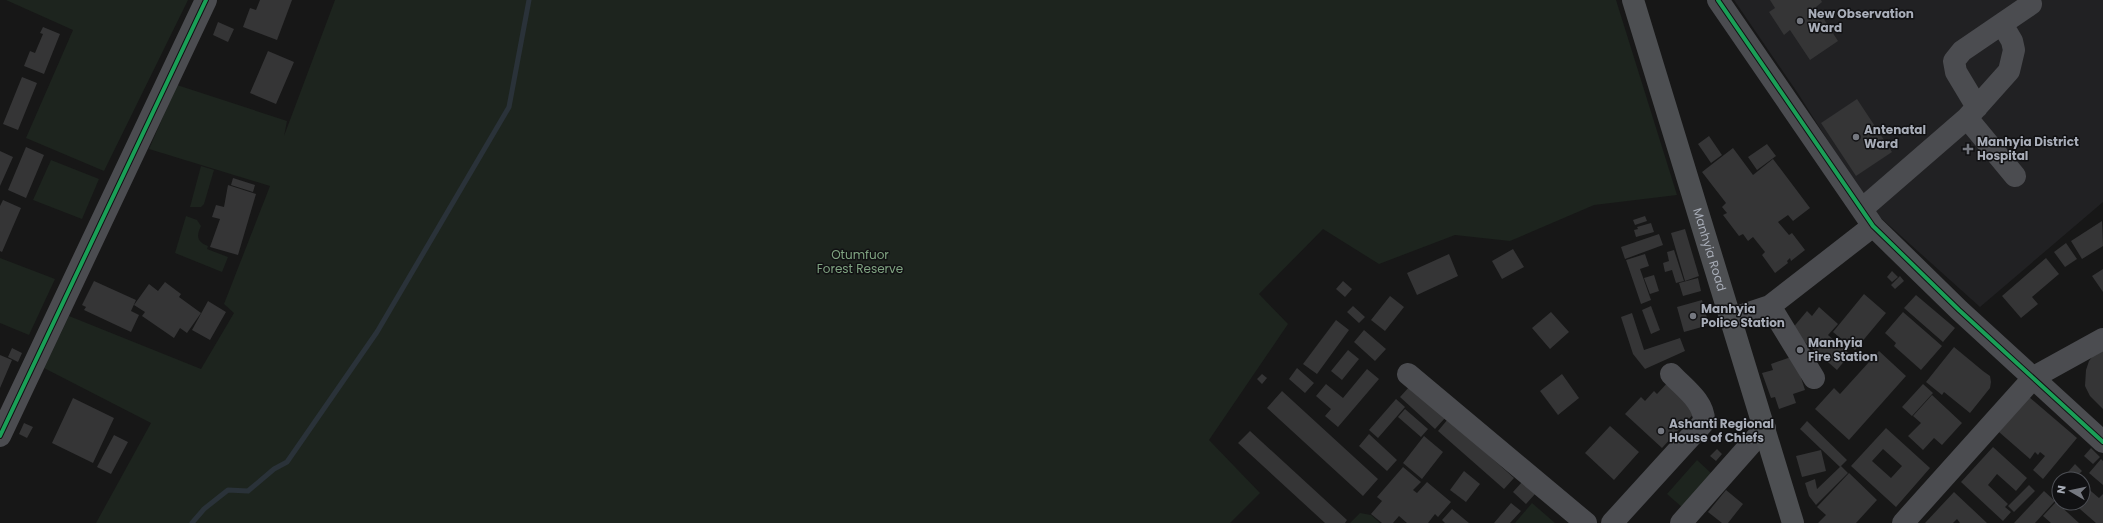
<svg xmlns="http://www.w3.org/2000/svg" width="2103" height="523" font-family="Poppins,sans-serif">
	<style>
		.built { fill: #212123 }
		.green { fill: #1d241e }
		.lines { fill: none; stroke-linecap: round; stroke-linejoin: round }
		.stream { stroke: #2a3239; stroke-width: 5 }
		.building { fill: #353536; fill-rule: evenodd }
		.minor { stroke: #4b4c50; stroke-width: 22 }
		.major { stroke: #4d4f52; stroke-width: 22 }
		.cycleway-casing { stroke: #111113; stroke-width: 6 }
		.cycleway { stroke: #1a9f57; stroke-width: 4 }
		.poi-dot { fill: #757880; stroke: #111113; stroke-width: 1.5 }
		.labels { text-anchor: middle; stroke-width: 3; stroke-linejoin: round; paint-order: stroke }
		.poi-label { font-size: 12px; font-weight: bold; fill: #a8adb8; stroke: #111113; text-anchor: start }
		.street-label { font-size: 12px; fill: #a8adb8; stroke: #111113 }
		.park-label { font-size: 12px; fill: #7fa381; stroke: #111113 }
	</style>
	<rect width="100%" height="100%" fill="#171717"/>
	<path class="built" d="M1734,0h369v202l-123,105 -109,-98 -72,-114z"/>
	<path class="green" d="M6,0h182l-84,171 -78,-33 47,-108z
		M335,0h1281l61,195 -83,10 -84,36 -55,-6 -76,29 -56,-35 -64,65 29,30 -79,116 51,53 -30,30h-1134l55,-100 -107,-55 25,-52 132,53 33,-56 -10,-9 46,-118 -121,-37 28,-64 110,36 -3,15z
		M51,160l48,19 -17,40 -49,-19z
		M201,166l13,4 -10,34 -3,3h-11z
		M186,216l11,4 4,6c-5,10 -4,16 7,20l-1,3 21,8 -6,15 -47,-19z
		M0,258l55,21 -26,56 -29,-12z
		M1697,460l16,15 -30,33 -16,-14z
		M1532,503l23,20h-40z
		M1360,513l11,2 9,8h-30z"/>
	<g class="lines">
		<path class="stream" d="M192,523l12,-14 24,-19 20,1 26,-22 13,-7 90,-130 132,-225 20,-107"/>
	</g>
	<path class="building" d="M260,0h32l-15,40 -34,-13 7,-19 6,2z
		M1770,0h51l1,2 -6,5 22,34 -28,19 -20,-30 -6,5 -15,-23 6,-4z
		M218,22l16,7 -6,13 -15,-7z
		M43,27l17,7 -16,40 -20,-8 6,-15 5,2 8,-19 -3,-1z
		M268,51l26,11 -18,42 -26,-11z
		M22,77l15,6 -19,47 -15,-6z
		M1857,99l35,53 -36,24 -35,-53z
		M1709,136l13,19 -11,8 -13,-19z
		M1767,144l9,12 -19,14 -9,-13z
		M26,147l18,8 -18,43 -18,-8z
		M1733,148l20,27 20,-16 37,49 -17,13 -5,-6 -10,7 11,13 3,-2 13,17 -14,11 -1,-3 -3,3 1,2 -13,10 -13,-18 3,-3 -12,-15 -5,4 -5,-7 -4,2 -16,-21 4,-2 -5,-6 4,-4 -24,-31z
		M0,151l13,6 -13,29z
		M233,178l22,7 -2,7 -22,-7z
		M228,185l28,9 -18,61 -28,-8 10,-28 -8,-2 4,-12 8,2z
		M3,200l18,8 -19,44 -2,-1v-45z
		M1645,216l2,5 -12,4 -2,-5z
		M2102,221l1,25 -21,13 -11,-18z
		M1651,223l3,9 -18,5 -2,-7 4,-1 -1,-2z
		M1685,229l14,47 -14,5 -14,-48z
		M1659,234l4,11 -38,14 -4,-12z
		M2066,243l11,16 -12,8 -11,-15z
		M1513,249l11,18 -22,12 -10,-18z
		M1674,250l10,31 -8,2 -4,-13 -7,2 -2,-9 6,-2 -2,-9z
		M1449,254l9,22 -41,19 -10,-22z
		M1645,254l4,12 -9,3 11,31 -10,4 -15,-44z
		M2046,258l13,16 -27,23 6,7 -17,14 -19,-22z
		M2103,269v23l-11,-16z
		M1892,271l6,6 -6,5 -5,-5z
		M1654,275l5,16 -9,3 -6,-16z
		M1900,276l4,5 -9,8 -4,-4z
		M1698,278l3,13 -18,5 -4,-13z
		M94,281l42,19 -5,11 8,4 -8,17 -47,-22 2,-3 -4,-2z
		M1343,281l9,8 -7,8 -9,-8z
		M165,282l16,12 -2,3 22,16 -14,20 -7,-5 -6,10 -32,-22 3,-4 -11,-7 15,-21 9,7z
		M1864,294l22,19 -31,37 -22,-18z
		M1916,295l39,33 -12,14 -39,-34z
		M1390,296l14,11 -19,24 -14,-11z
		M1702,300l7,25 -25,7 -7,-25z
		M208,301l18,11 -16,28 -18,-10z
		M1353,306l12,11 -6,6 -12,-11z
		M1651,306l9,24 -9,4 -9,-24z
		M1819,307l19,17 -10,11 22,19 -13,16 -46,-40 16,-19 5,5z
		M1551,312l18,20 -19,17 -18,-21z
		M1903,312l39,34 -21,24 -27,-24 2,-3 -11,-10z
		M1632,313l12,37 36,-12 5,13 -40,18 -12,-15 -12,-37z
		M1336,320l13,10 -32,44 -14,-10z
		M1364,330l22,19 -11,12 -21,-19z
		M1954,347l29,24 7,5 1,6 -1,6 -20,25 -26,-21 -2,3 -16,-13z
		M12,348l10,5 -4,9 -10,-5z
		M1348,350l11,9 -17,21 -11,-9z
		M2103,350v59l-13,-13 -5,-10 1,-16 3,-9 4,-5z
		M1879,351l27,25 -57,64 -34,-31 19,-21 6,6z
		M0,355l12,5 -12,28z
		M1794,356l11,34 -12,4 3,9 -17,6 -4,-12 -4,1 -9,-25 11,-3 -2,-6z
		M1297,368l17,15 -9,10 -16,-14z
		M1367,369l12,10 -41,48 -13,-11 6,-7 -15,-13 10,-12 17,14z
		M1262,374l5,4 -5,6 -5,-5z
		M1562,374l17,24 -21,17 -18,-24z
		M1670,380l29,28 -37,40 -37,-34 16,-17 4,4 9,-10 3,3z
		M1923,384l10,9 -21,23 -10,-9z
		M1410,386l35,32 -10,11 -35,-32z
		M1282,391l96,88 -15,17 -96,-88z
		M1932,395l30,28 -20,22 -8,-7 -11,12 -15,-14 13,-13 -8,-7z
		M2029,397l48,41 -34,41 -10,-9 12,-14 -5,-4 -2,3 -3,-3 -5,7 -31,-27z
		M73,398l41,20 -21,45 -41,-20z
		M1396,399l9,8 -27,31 -9,-8z
		M1405,409l23,20 -7,8 -23,-20z
		M1448,419l66,59 -10,11 -66,-58z
		M1807,421l40,39 -7,7 -40,-38z
		M24,423l9,4 -6,11 -8,-4z
		M1610,426l29,26 -25,28 -29,-27z
		M1886,428l44,40 -34,39 -45,-41zM1883,449l19,17 -11,12 -19,-17z
		M1250,431l97,89 -2,3h-20l-87,-80z
		M1369,434l28,26 -10,11 -28,-25z
		M114,435l14,7 -17,32 -14,-7z
		M1424,436l19,16 -21,27 -19,-16z
		M1993,447l34,31 -11,13 -19,-17 -9,11 20,19 -3,3 6,5 -8,9 -42,-39z
		M2091,448l9,9 -7,7 -9,-8z
		M1717,449l5,5 -6,7 -6,-5z
		M1821,450l5,21 -24,6 -6,-21z
		M2101,459l2,2v24l-14,-12z
		M2075,464l7,7 -7,7 -7,-6z
		M1841,466l7,7 -32,32 -7,-9 -4,-13 10,-4 2,10z
		M1403,467l18,15 -8,8 4,3 10,-11 24,20 -13,15 -3,-3 -7,9h-21l-8,-7 -6,7h-11l-11,-9 11,-13 -5,-4z
		M1464,471l16,13 -14,18 -16,-12z
		M1849,473l28,27 -21,23h-38l8,-8 -9,-8z
		M2067,473l7,6h-12z
		M1522,482l13,12 -9,10 -13,-12z
		M2029,485l6,6 -21,21 -6,-6z
		M2085,486l14,12 4,-4v29h-7l-23,-20h10v-15z
		M1726,490l17,14 -15,19h-6l-14,-11z
		M2044,491l11,10 -20,22h-21z
		M1954,492l33,31h-27l-3,-4 -4,4h-28z
		M2056,502l23,21h-28l-8,-7z
		M1511,503l10,8 -11,12h-16z
		M1452,509l17,14h-24l-3,-3z"/>
	<g class="lines">
		<path class="minor" d="M1718,0l155,226 86,84 144,132
			M1977,107l-21,-35 -2,-11 8,-10 69,-47
			M1967,118l48,58
			M1862,209l105,-91 42,-47 5,-21 -2,-9 -10,-17
			M1770,306l44,72
			M1731,319l39,-13 103,-80
			M1408,374l178,149
			M0,436l206,-436
			M1612,523l92,-101c1,-20 -20,-34 -33,-48
			M1681,523l84,-95
			M1903,523l131,-146 69,-38"/>
		<path class="major" id="s1" d="M1633,0l160,523"/>
		<defs>
			<path id="cycleway" d="M1718,0l155,226 86,84 144,132
				M0,436l206,-436"/>
		</defs>
		<use href="#cycleway" class="cycleway-casing"/>
		<use href="#cycleway" class="cycleway"/>
	</g>
	<g class="poi-dot">
		<circle cx="1800" cy="21" r="4"/>
		<circle cx="1856" cy="137" r="4"/>
		<path d="M1966 143h4v4h4v4h-4v4h-4v-4h-4v-4h4z"/>
		<circle cx="1693" cy="316" r="4"/>
		<circle cx="1800" cy="350" r="4"/>
		<circle cx="1661" cy="431" r="4"/>
	</g>
	<g class="labels">
		<g class="poi-label">
			<text x="1808" y="18">New Observation<tspan x="1808" dy="14">Ward</tspan></text>
			<text x="1864" y="134">Antenatal<tspan x="1864" dy="14">Ward</tspan></text>
			<text x="1977" y="146">Manhyia District<tspan x="1977" dy="14">Hospital</tspan></text>
			<text x="1701" y="313">Manhyia<tspan x="1701" dy="14">Police Station</tspan></text>
			<text x="1808" y="347">Manhyia<tspan x="1808" dy="14">Fire Station</tspan></text>
			<text x="1669" y="428">Ashanti Regional<tspan x="1669" dy="14">House of Chiefs</tspan></text>
		</g>
		<g class="street-label">
			<text dy="4" stroke="none"><textPath href="#s1" startOffset="261">Manhyia Road</textPath></text>
		</g>
		<g class="park-label">
			<text x="860" y="259">Otumfuor<tspan x="860" dy="14">Forest Reserve</tspan></text>
		</g>
	</g>
	<g transform="translate(2071 491) rotate(279)"><circle r="19" fill="#111113" stroke="#4d4f55"/>
	<path d="M0-3L7 15L0 10L-7 15Z" fill="#757880"/>
	<text y="-6" font-size="11" font-weight="bold" text-anchor="middle" fill="#a8adb8">N</text>
	</g>
</svg>
